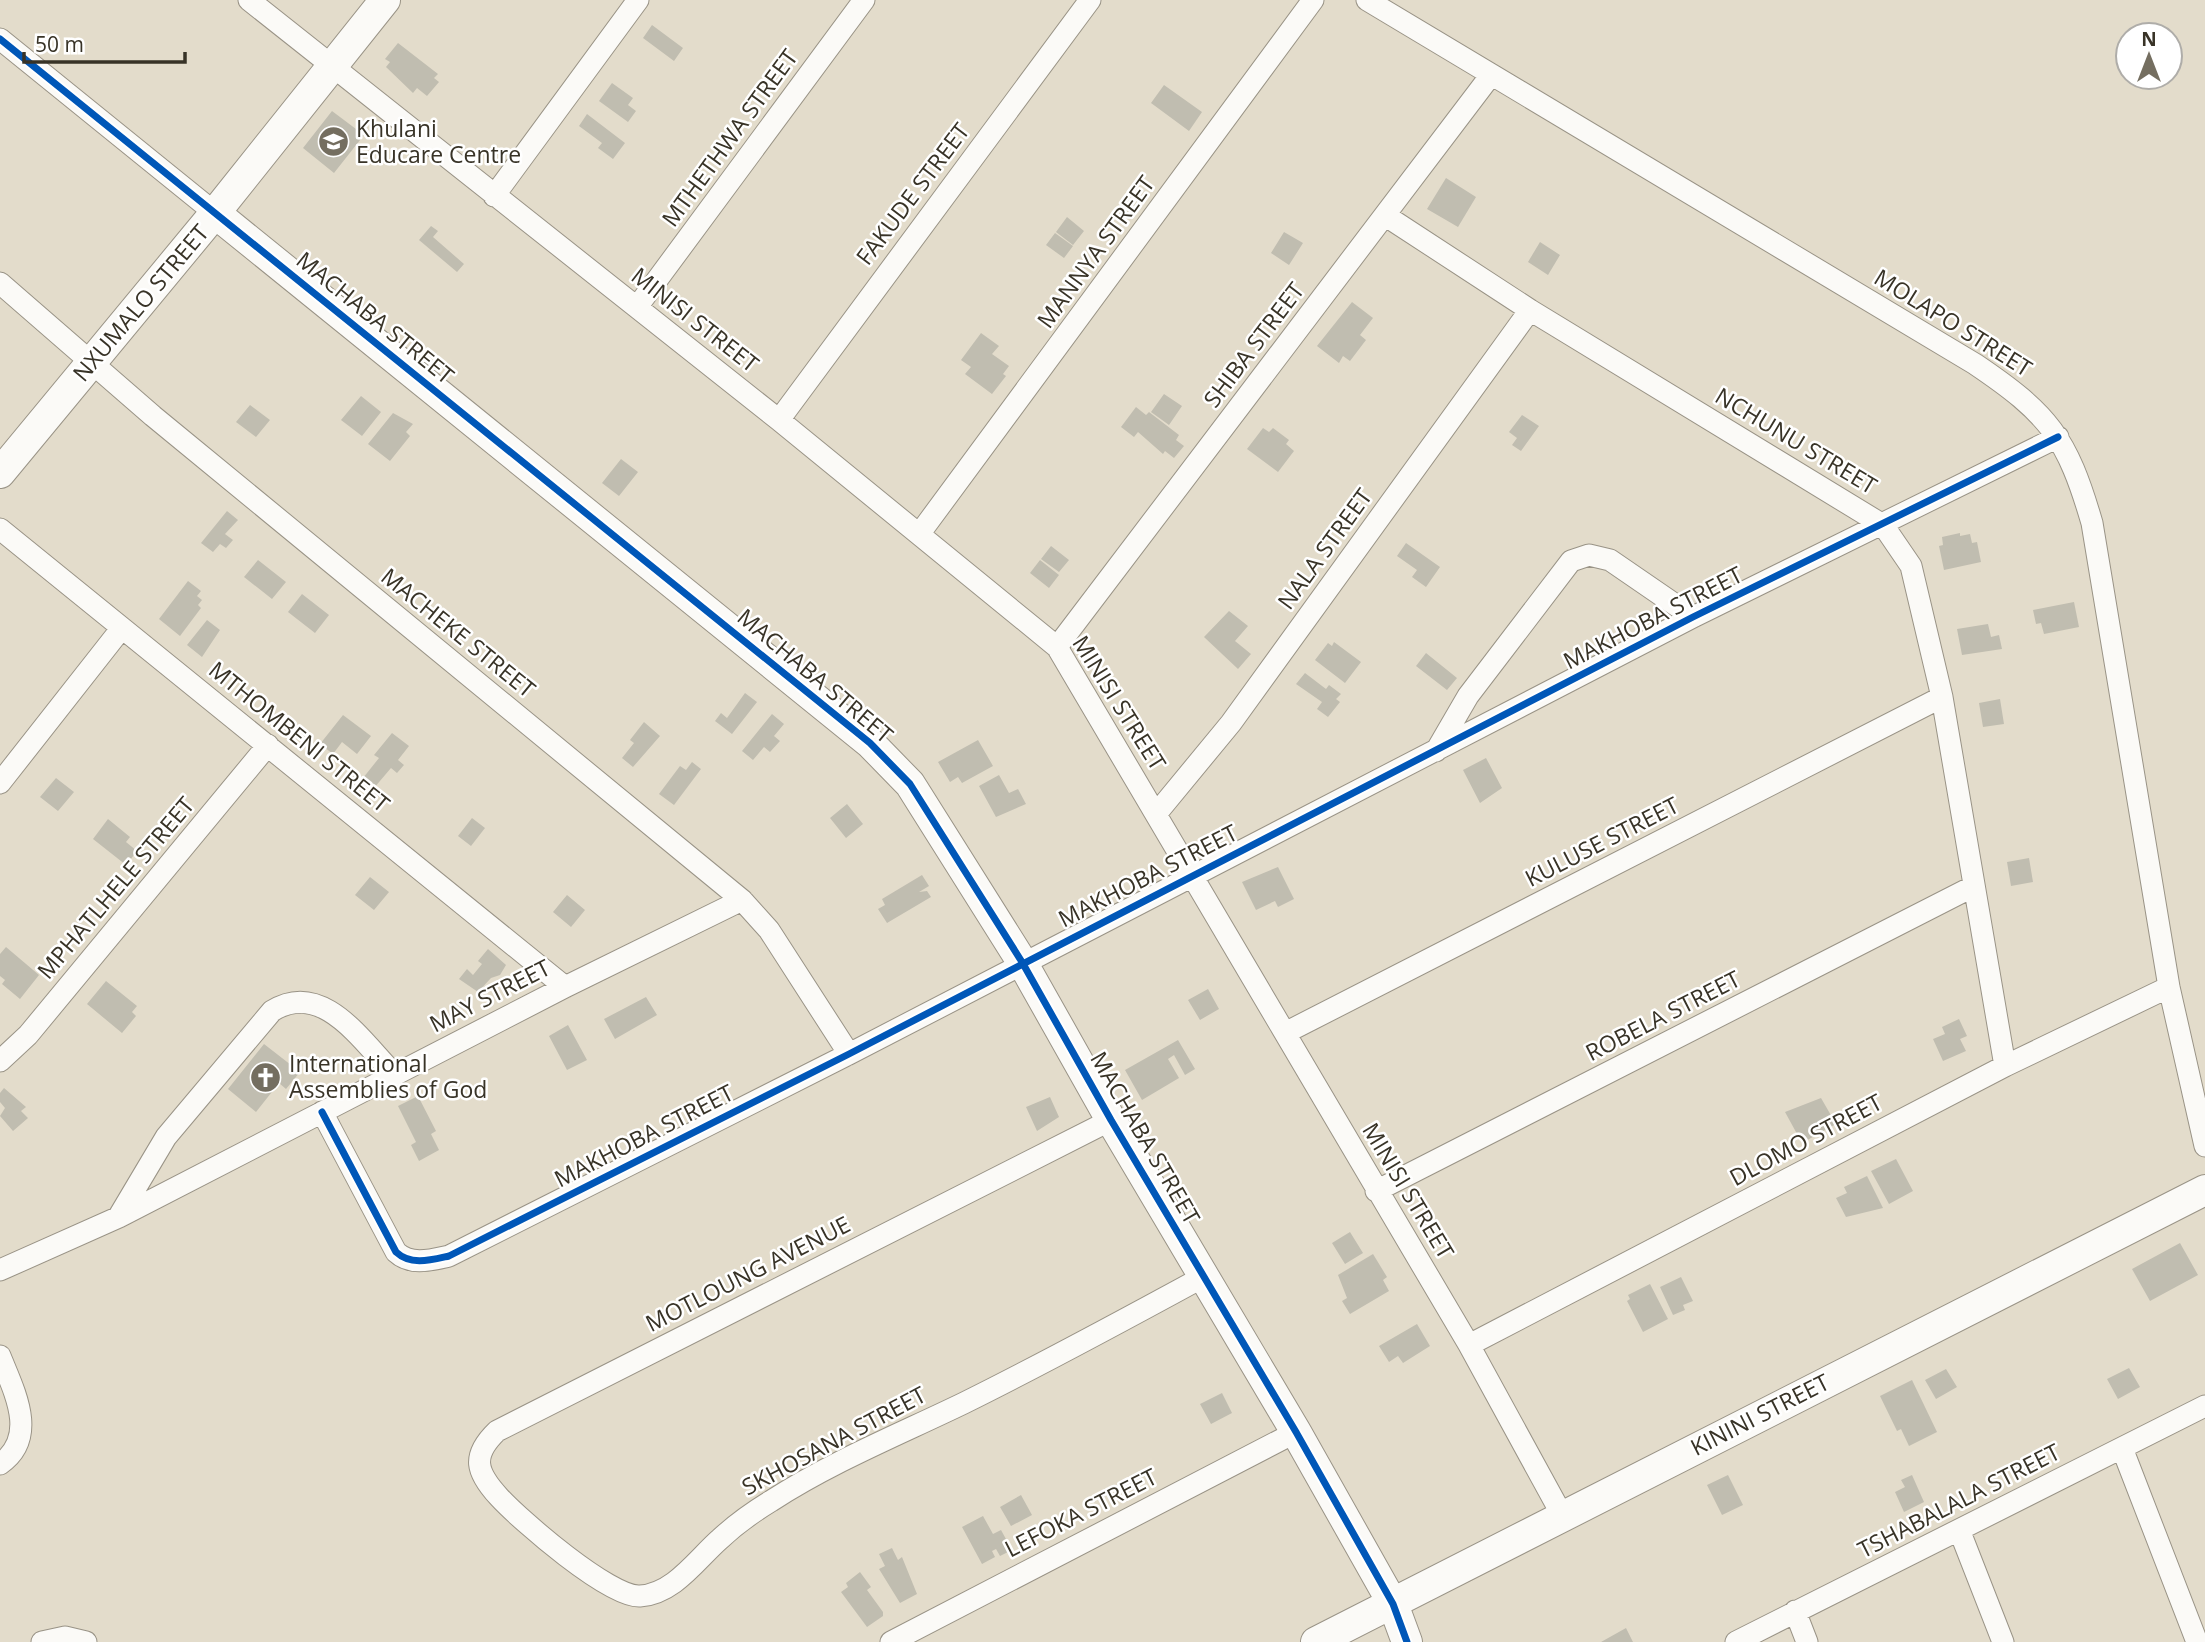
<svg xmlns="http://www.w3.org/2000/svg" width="2205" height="1642" font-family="'Open Sans',sans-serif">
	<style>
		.building { fill: #c0bdb0 }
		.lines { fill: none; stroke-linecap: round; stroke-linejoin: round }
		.street-casing { stroke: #999386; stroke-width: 23 }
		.secondary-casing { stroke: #999386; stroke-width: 32 }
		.street { stroke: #fbfaf7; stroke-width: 21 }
		.secondary { stroke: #fbfaf7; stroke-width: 30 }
		.cycleway-casing { stroke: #fff; stroke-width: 11 }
		.cycleway { stroke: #0057b8; stroke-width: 7 }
		.labels { text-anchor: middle; stroke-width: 5; stroke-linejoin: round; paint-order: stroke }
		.poi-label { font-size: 23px; fill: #383327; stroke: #fff; text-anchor: start }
		.street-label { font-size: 23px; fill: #383327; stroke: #fff }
	</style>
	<rect width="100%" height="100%" fill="#e3dccb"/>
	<path class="building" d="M652,25l31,23 -9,13 -31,-23z
		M398,43l40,31 -4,4 5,4 -12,14 -10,-8 -4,5 -27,-26 4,-5 -5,-3z
		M612,83l21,15 -5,7 8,6 -8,11 -29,-21z
		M1164,85l38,27 -13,19 -38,-28z
		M332,111l32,24 -30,38 -31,-25z
		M587,114l38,29 -12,16 -15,-11 4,-5 -23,-17z
		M1446,178l30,19 -18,30 -31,-18z
		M1067,217l17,14 -11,14 -17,-13z
		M431,226l7,5 -5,6 31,27 -7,8 -38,-32z
		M1284,232l19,11 -14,22 -18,-12z
		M1055,233l18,13 -9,12 -18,-13z
		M1540,242l20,13 -12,20 -20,-13z
		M1352,302l21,16 -13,17 6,5 -16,21 -7,-5 -4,7 -22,-17z
		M981,333l18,13 -7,8 17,12 -6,8 3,2 -14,18 -27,-20 6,-7 -10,-7z
		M1164,394l18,12 -13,19 -18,-13z
		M361,396l20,16 -19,24 -21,-16z
		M250,405l20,15 -14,17 -20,-15z
		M1136,407l10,8 3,-3 30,23 -3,5 8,6 -10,12 -9,-7 -2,3 -25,-22 -4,5 -13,-10z
		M393,413l20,11 -7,8 4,4 -20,25 -22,-17z
		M1522,415l17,11 -18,25 -9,-6 5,-7 -8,-6z
		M1263,428l6,4 4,-4 16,12 -3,4 8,7 -16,21 -31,-23z
		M621,459l17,13 -19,24 -17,-13z
		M227,511l11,9 -13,14 8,6 -7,8 -6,-4 -7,8 -12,-9z
		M1960,533v3l10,-2 2,9 5,-1 4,20 -37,8 -5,-24 4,-1 -1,-8z
		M1406,543l34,24 -14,20 -14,-10 5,-7 -20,-14z
		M1051,546l18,14 -10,12 -18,-13z
		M258,560l28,22 -14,17 -28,-22z
		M1040,560l19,15 -10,13 -19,-15z
		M188,581l13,10 -4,5 5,4 -4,5 3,3 -21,28 -21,-17z
		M302,594l27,21 -14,18 -27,-21z
		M2074,602l5,25 -35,7 -3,-11 -5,1 -3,-14z
		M1229,611l19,15 -13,15 16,13 -13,15 -34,-32z
		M207,620l13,10 -18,27 -15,-12z
		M1988,624l3,13 8,-2 3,14 -40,6 -5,-26z
		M1334,642l27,20 -16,21 -30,-23 13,-17 4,3z
		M1426,653l31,25 -10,12 -31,-24z
		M1305,673l21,16 3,-4 12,9 -5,5 4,3 -12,15 -11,-8 5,-7 -26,-18z
		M745,693l12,9 -25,32 -17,-13 6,-8 6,5z
		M2000,699l4,25 -21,3 -4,-24z
		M772,714l12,10 -10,12 6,5 -10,11 -6,-5 -11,13 -11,-9z
		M343,715l28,21 -14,18 -15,-12 -9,12 -13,-10z
		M644,722l16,14 -27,31 -11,-9 12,-15 -4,-3z
		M392,733l17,13 -11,14 6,5 -7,8 -6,-5 -17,20 -11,-10 16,-20 -5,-3z
		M978,740l15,26 -31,17 -4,-6 -8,5 -12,-20z
		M1486,758l16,30 -22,15 -17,-33z
		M692,762l9,7 -27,36 -15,-11 21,-28 6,4z
		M999,775l10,18 9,-4 8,15 -30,13 -17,-31z
		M56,778l18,14 -16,19 -18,-14z
		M847,804l16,20 -17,14 -16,-20z
		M472,818l13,10 -14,18 -13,-10z
		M108,819l22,18 -4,5 11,9 -11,14 -33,-26z
		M2029,858l4,24 -22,4 -4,-24z
		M1278,867l16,32 -16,8 -3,-6 -19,9 -14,-28z
		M922,875l7,11 -10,6 8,-1 4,6 -44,26 -9,-14 7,-4 -3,-6z
		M370,877l19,15 -15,18 -19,-15z
		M567,895l18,15 -14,17 -18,-15z
		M6,947l33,28 -19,24 -18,-15 3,-4 -5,-4v-22z
		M488,949l18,16 -6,10 -9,3 -13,14 -19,-13 8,-10 6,6 9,-11 -4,-3z
		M106,981l31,25 -5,6 4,4 -14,17 -35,-29z
		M1208,989l11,20 -19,11 -12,-20z
		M646,997l11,18 -42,24 -11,-20z
		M1959,1019l8,17 -7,3 6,12 -23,10 -10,-22 12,-5 -3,-7z
		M568,1025l19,35 -20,10 -18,-34z
		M1178,1040l17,29 -10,6 -11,-20 -6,4 11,19 -37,22 -17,-30z
		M264,1044l36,28 -14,17 -7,-6 -23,29 -28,-23z
		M4,1088l22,19 -5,4 7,7 -15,13 -13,-15 5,-8 -5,-6v-9z
		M418,1096l18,35 -5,3 8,16 -20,11 -8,-16 5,-3 -18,-36z
		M1050,1097l9,20 -22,14 -11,-24z
		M1821,1098l15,26 -34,19 -17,-31z
		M1896,1159l17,32 -24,13 -18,-33z
		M1867,1176l16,32 -37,9 -10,-19 11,-5 -3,-6z
		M1350,1232l13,21 -18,11 -13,-21z
		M2180,1243l18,32 -48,26 -18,-32z
		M1373,1254l14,23 -4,3 6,11 -39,23 -8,-13 5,-3 -9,-23z
		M1681,1277l12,24 -10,4 2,5 -12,5 -13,-28z
		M1650,1284l18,35 -25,13 -16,-31 3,-2 -2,-4z
		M1417,1324l13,22 -27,17 -5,-7 -9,6 -10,-16z
		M2129,1368l11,19 -22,12 -11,-20z
		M1946,1369l11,18 -21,12 -11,-19z
		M1912,1380l25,52 -28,14 -8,-17 -4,2 -17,-35z
		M1222,1393l10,20 -21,11 -11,-20z
		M1728,1475l15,30 -21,10 -15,-30z
		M1912,1475l12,27 -20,10 -9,-20 10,-5 -4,-7z
		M1021,1495l11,20 -21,11 -11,-19z
		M983,1516l10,18 8,-4 11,20 -12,6 -4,-7 -4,2 3,6 -13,7 -20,-37z
		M892,1548l6,12 4,-3 15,37 -17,9 -21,-34 6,-3 -6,-12z
		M860,1572l11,15 -4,3 16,22v4l-16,11 -26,-35 7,-5 -2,-4z
		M1626,1628l7,14h-32z"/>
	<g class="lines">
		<defs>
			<path id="street" d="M249,0l530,420 278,227 412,698 93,170
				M1367,0l608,364c74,50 92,73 117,159l77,464 36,159
				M0,39l215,174
				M494,196l144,-196
				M1386,216l144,94 353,215 28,41 31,131 63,369
				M0,283l153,133 589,484 27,30 80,124
				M637,307l227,-307
				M779,420l311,-420
				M0,529l565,458
				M920,533l393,-533
				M1057,647l434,-572
				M1436,751l32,-55 103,-135 18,-6 21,5 83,57
				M0,783l121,-154
				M1156,814l75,-91 299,-413
				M1285,1033l657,-336
				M0,1061l28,-26 240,-290
				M322,1112l74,140c15,14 35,8 53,4l400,-202 844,-437 365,-180
				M1111,1120l-614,311c-26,25 -21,41 2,66 21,23 111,101 141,99 34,-2 57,-37 80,-57 16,-15 33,-27 51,-38 60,-39 129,-67 193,-98 81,-40 160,-83 239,-126
				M1376,1191l598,-305
				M119,1216l47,-79 106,-126c51,-32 90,31 123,64
				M0,1270l119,-53 446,-230 177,-87
				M1469,1345l536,-279 164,-79
				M0,1356c14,35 39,81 0,108
				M2122,1448l75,194
				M1960,1532l43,110
				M1795,1611l12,31
				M42,1642l23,-5 21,5
				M891,1642l405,-210
				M1736,1642l469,-236"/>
			<path id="secondary" d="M215,213l655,530 40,41 112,178 89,158 185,312 97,172 14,38
				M0,473l215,-260 170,-213
				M1316,1642l889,-452"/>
		</defs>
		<use href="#street" class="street-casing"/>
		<use href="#secondary" class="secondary-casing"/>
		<use href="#street" class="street"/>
		<use href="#secondary" class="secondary"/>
		<defs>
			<path id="cycleway" d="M0,39l870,704 40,41 112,178 89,158 185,312 97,172 14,38
				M322,1112l74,140c15,14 35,8 53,4l400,-202 844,-437 365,-180"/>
		</defs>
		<use href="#cycleway" class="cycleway-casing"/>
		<use href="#cycleway" class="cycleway"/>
	</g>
	<defs>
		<symbol id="school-disc" viewBox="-11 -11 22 22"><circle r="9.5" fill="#746e60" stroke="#fff"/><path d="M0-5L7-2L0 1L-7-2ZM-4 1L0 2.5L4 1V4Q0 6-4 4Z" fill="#fff"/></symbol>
		<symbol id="church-disc" viewBox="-11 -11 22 22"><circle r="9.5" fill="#746e60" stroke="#fff"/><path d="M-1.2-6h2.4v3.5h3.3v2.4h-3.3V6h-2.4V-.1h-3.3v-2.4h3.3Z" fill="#fff"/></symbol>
	</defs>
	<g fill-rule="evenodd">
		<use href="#school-disc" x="316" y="124" width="35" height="35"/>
		<use href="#church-disc" x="248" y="1060" width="35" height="35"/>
	</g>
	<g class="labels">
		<g class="poi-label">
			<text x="356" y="137">Khulani<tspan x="356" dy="26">Educare Centre</tspan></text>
			<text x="289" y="1072">International<tspan x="289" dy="26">Assemblies of God</tspan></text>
		</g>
		<g class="street-label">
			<text transform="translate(730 138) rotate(-54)" y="8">MTHETHWA STREET</text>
			<text transform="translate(913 194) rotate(-53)" y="8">FAKUDE STREET</text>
			<text transform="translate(1096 252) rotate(-54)" y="8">MANNYA STREET</text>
			<text transform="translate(141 303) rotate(-50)" y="8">NXUMALO STREET</text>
			<text transform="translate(375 318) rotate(39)" y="8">MACHABA STREET</text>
			<text transform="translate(695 320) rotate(38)" y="8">MINISI STREET</text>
			<text transform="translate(1953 323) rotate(32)" y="8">MOLAPO STREET</text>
			<text transform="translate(1254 345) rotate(-53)" y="8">SHIBA STREET</text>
			<text transform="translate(1796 441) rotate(31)" y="8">NCHUNU STREET</text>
			<text transform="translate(1325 549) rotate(-54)" y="8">NALA STREET</text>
			<text transform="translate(1653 618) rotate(-27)" y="8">MAKHOBA STREET</text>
			<text transform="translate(458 633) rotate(39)" y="8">MACHEKE STREET</text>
			<text transform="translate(815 676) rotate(40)" y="8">MACHABA STREET</text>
			<text transform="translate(1119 703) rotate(58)" y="8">MINISI STREET</text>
			<text transform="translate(299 737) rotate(39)" y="8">MTHOMBENI STREET</text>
			<text transform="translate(1602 842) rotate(-27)" y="8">KULUSE STREET</text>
			<text transform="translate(1148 876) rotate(-27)" y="8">MAKHOBA STREET</text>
			<text transform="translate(116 888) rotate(-50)" y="8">MPHATLHELE STREET</text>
			<text transform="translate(490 996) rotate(-27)" y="8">MAY STREET</text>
			<text transform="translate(1663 1016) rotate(-27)" y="8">ROBELA STREET</text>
			<text transform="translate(644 1136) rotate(-27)" y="8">MAKHOBA STREET</text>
			<text transform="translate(1145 1138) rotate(60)" y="8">MACHABA STREET</text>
			<text transform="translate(1806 1140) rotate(-28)" y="8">DLOMO STREET</text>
			<text transform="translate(1408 1191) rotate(59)" y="8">MINISI STREET</text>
			<text transform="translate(748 1274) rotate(-27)" y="8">MOTLOUNG AVENUE</text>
			<text transform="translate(1760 1415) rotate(-27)" y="8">KININI STREET</text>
			<text transform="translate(834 1441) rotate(-28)" y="8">SKHOSANA STREET</text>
			<text transform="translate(1959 1501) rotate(-27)" y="8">TSHABALALA STREET</text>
			<text transform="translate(1081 1513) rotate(-27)" y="8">LEFOKA STREET</text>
		</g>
	</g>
	<g transform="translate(2149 56)"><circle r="33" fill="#ffffff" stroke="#afada9" stroke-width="2"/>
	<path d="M0-5L12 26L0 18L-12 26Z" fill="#746e60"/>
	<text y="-10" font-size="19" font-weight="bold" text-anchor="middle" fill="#383327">N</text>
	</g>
	<path d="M24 52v10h161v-10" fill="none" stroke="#383327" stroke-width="3.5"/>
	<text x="35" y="52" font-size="21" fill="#383327" stroke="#ffffff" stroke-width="5" paint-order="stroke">50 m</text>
</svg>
